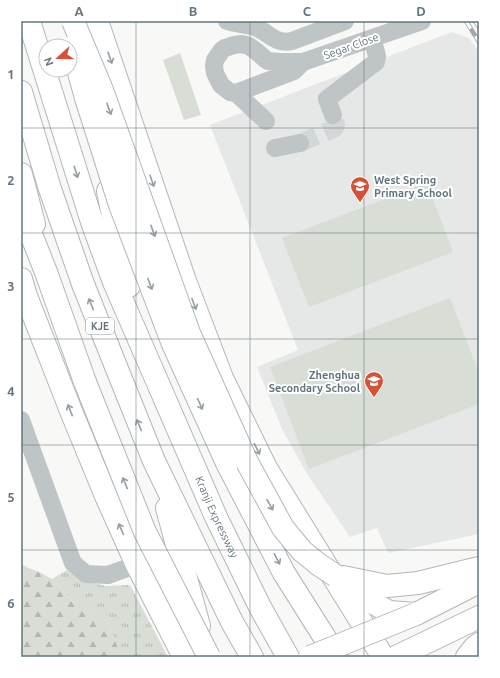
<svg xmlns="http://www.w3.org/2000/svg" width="500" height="678" font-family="Ubuntu,sans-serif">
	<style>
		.built { fill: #e6e7e7 }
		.grass { fill: url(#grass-tufts) }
		.forest { fill: url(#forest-firs) }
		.garden { fill: #d8ddd5 }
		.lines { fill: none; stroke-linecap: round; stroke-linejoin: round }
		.minor-tunnel { stroke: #d3d7d8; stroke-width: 18; stroke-dasharray: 18 9; stroke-linecap: butt }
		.highway-casing { stroke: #b3b7ba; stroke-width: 24 }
		.minor { stroke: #bfc4c7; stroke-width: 18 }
		.highway { stroke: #fff; stroke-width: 22 }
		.rail-casing { stroke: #a1a8ad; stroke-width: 4.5 }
		.rail { stroke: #fff; stroke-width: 3; stroke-dasharray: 9; stroke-linecap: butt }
		.highway-bridge-casing { stroke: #b3b7ba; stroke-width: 24; stroke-linecap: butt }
		.highway-bridge { stroke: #fff; stroke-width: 22 }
		.oneway { stroke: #939ea5 }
		.grid { fill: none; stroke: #65757f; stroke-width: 1; stroke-opacity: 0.55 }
		.labels { text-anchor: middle; stroke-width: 4; stroke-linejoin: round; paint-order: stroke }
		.shield { fill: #fff; stroke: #939ea5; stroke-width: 1 }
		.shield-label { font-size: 10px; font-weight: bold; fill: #65757f }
		.street-label { font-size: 11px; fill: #65757f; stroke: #fff }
		.poi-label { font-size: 11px; font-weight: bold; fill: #65757f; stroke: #fff; text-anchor: start }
		.neatline { fill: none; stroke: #65757f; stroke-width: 1.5 }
		.grid-label { font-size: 13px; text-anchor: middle; font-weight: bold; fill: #65757f }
	</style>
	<defs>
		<pattern id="grass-tufts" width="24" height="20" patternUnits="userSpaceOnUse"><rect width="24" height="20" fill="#d8ddd5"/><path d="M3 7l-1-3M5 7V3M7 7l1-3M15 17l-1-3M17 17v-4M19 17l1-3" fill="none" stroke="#b3b8b2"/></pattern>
		<pattern id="forest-firs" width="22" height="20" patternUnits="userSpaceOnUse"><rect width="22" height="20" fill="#d8ddd5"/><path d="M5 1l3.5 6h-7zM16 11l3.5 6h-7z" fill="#b3b8b2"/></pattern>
	</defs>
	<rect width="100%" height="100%" fill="#f8f8f6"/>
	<path class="built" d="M452,32l17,6 10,14v482l-91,19 -11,-25 -27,9 -44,-65 -24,-43 -25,-62 41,-17 -88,-225z"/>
	<path class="grass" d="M67,570l17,11 22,5 24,-1 38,72h-46l-15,-36 -34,-20 -21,-22z"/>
	<path class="forest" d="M21,565l18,7 13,7 21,22 34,20 15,36h-101z"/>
	<path class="garden" d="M180,53l21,62 -17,5 -21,-60z
		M427,183l26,69 -144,55 -27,-69z
		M450,298l29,75v31l-170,65 -39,-102z"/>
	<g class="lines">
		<path class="minor-tunnel" d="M300,143l31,-13 4,-2 1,-4 -3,-9"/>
		<defs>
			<g id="highway">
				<path id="s1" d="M29,21l63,201 22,60 40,92 62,143 44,90 28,50"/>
				<path d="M97,21l88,260 37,97 44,90 117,189"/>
				<path d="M21,92l29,97 33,95 38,95 33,82 78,161 20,35"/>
				<path d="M21,174l13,50"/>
				<path d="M108,191l16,79 5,16"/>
				<path d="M21,209l25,63 39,110"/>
				<path d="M21,279l5,17 45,115 35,85 31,69 47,92"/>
				<path d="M227,463l57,110 53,84"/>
				<path d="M167,508l32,118"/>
				<path d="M343,577l44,9 31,-3 61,-15"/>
				<path d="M340,579l30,22 19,11 27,2 63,-32"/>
				<path d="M396,657l83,-40"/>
				<path d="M467,657l8,-10 4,-3"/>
			</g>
		</defs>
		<use href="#highway" class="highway-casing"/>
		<path class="minor" d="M227,21c9,3 19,3 28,6 13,5 21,18 37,14l53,-20
			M303,62l-9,9 -58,22 -6,-1 -9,-7 -6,-12 -1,-7 1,-6 7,-10 3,-2 9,-3 8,-1 7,2 7,5 9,8 3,2 11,1h24l119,-41
			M236,93l30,28
			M333,115l-6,-16 49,-37 1,-6 -5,-18
			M275,148l25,-5
			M21,420l52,143 13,11 22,1 41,-15"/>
		<use href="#highway" class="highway"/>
		<defs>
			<path id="rail" d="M466,21l13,21
				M475,21l4,6"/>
		</defs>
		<use href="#rail" class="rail-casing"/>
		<use href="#rail" class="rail"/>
		<defs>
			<path id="highway-bridge" d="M73,21l29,69 87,243 58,129 36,66 19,23 16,13 18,12
				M72,47l14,51 34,107 53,139 54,119
				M85,382l60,150 64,125
				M310,657l106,-43"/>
		</defs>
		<use href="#highway-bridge" class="highway-bridge-casing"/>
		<use href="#highway-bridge" class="highway-bridge"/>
	</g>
	<defs><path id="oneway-shaft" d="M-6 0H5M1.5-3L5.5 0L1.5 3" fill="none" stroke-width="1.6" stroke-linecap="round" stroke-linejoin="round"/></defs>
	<g class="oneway">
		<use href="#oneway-shaft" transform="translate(110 58) rotate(71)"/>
		<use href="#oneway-shaft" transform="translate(109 109) rotate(70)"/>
		<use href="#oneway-shaft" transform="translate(76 172) rotate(73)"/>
		<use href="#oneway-shaft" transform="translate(152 181) rotate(71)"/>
		<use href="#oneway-shaft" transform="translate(153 231) rotate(70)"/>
		<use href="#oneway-shaft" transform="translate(150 284) rotate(69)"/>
		<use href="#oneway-shaft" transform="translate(91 304) rotate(-112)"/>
		<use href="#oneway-shaft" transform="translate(194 304) rotate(69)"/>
		<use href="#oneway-shaft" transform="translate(200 404) rotate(66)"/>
		<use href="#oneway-shaft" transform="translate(70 410) rotate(-112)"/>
		<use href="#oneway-shaft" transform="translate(139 425) rotate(-112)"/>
		<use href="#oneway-shaft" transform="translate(257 449) rotate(64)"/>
		<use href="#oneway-shaft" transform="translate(125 483) rotate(-112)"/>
		<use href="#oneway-shaft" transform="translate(270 505) rotate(61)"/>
		<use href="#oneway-shaft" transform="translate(121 529) rotate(-114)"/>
		<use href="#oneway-shaft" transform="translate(277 559) rotate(62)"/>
	</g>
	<path class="grid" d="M136,21v636M250,21v636M364,21v636M21,128h458M21,233h458M21,339h458M21,445h458M21,550h458"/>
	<defs>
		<symbol id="school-pin" viewBox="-11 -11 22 30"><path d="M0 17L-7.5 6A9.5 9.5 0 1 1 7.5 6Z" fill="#d75137" stroke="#fff"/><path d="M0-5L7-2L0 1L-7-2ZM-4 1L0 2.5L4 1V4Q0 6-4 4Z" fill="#fff"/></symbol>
	</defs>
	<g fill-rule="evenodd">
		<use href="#school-pin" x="349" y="175" width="22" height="30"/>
		<use href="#school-pin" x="363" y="370" width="22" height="30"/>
	</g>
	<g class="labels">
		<rect class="shield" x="86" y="318" width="28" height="16" rx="3"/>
		<g class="shield-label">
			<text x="100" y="330">KJE</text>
		</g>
		<g class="street-label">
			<text transform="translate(351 46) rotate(-20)" y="4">Segar Close</text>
			<text dy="4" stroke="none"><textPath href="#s1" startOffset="531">Kranji Expressway</textPath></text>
		</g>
		<g class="poi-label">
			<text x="374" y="184">West Spring<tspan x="374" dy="13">Primary School</tspan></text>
			<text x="360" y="379" text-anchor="end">Zhenghua<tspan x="360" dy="13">Secondary School</tspan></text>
		</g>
	</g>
	<rect width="500" height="678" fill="none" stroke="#ffffff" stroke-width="44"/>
	<g transform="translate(58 58) rotate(249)"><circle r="19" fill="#ffffff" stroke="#c1c8cc"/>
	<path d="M0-3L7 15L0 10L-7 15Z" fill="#d75137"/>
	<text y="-6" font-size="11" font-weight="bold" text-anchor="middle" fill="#65757f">N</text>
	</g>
	<rect x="22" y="22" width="456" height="634" class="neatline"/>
	<g class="grid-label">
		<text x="79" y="16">A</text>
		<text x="193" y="16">B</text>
		<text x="307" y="16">C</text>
		<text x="421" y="16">D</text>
		<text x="11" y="79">1</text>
		<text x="11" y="185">2</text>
		<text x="11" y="291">3</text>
		<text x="11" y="396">4</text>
		<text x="11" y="502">5</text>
		<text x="11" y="608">6</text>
	</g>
</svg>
